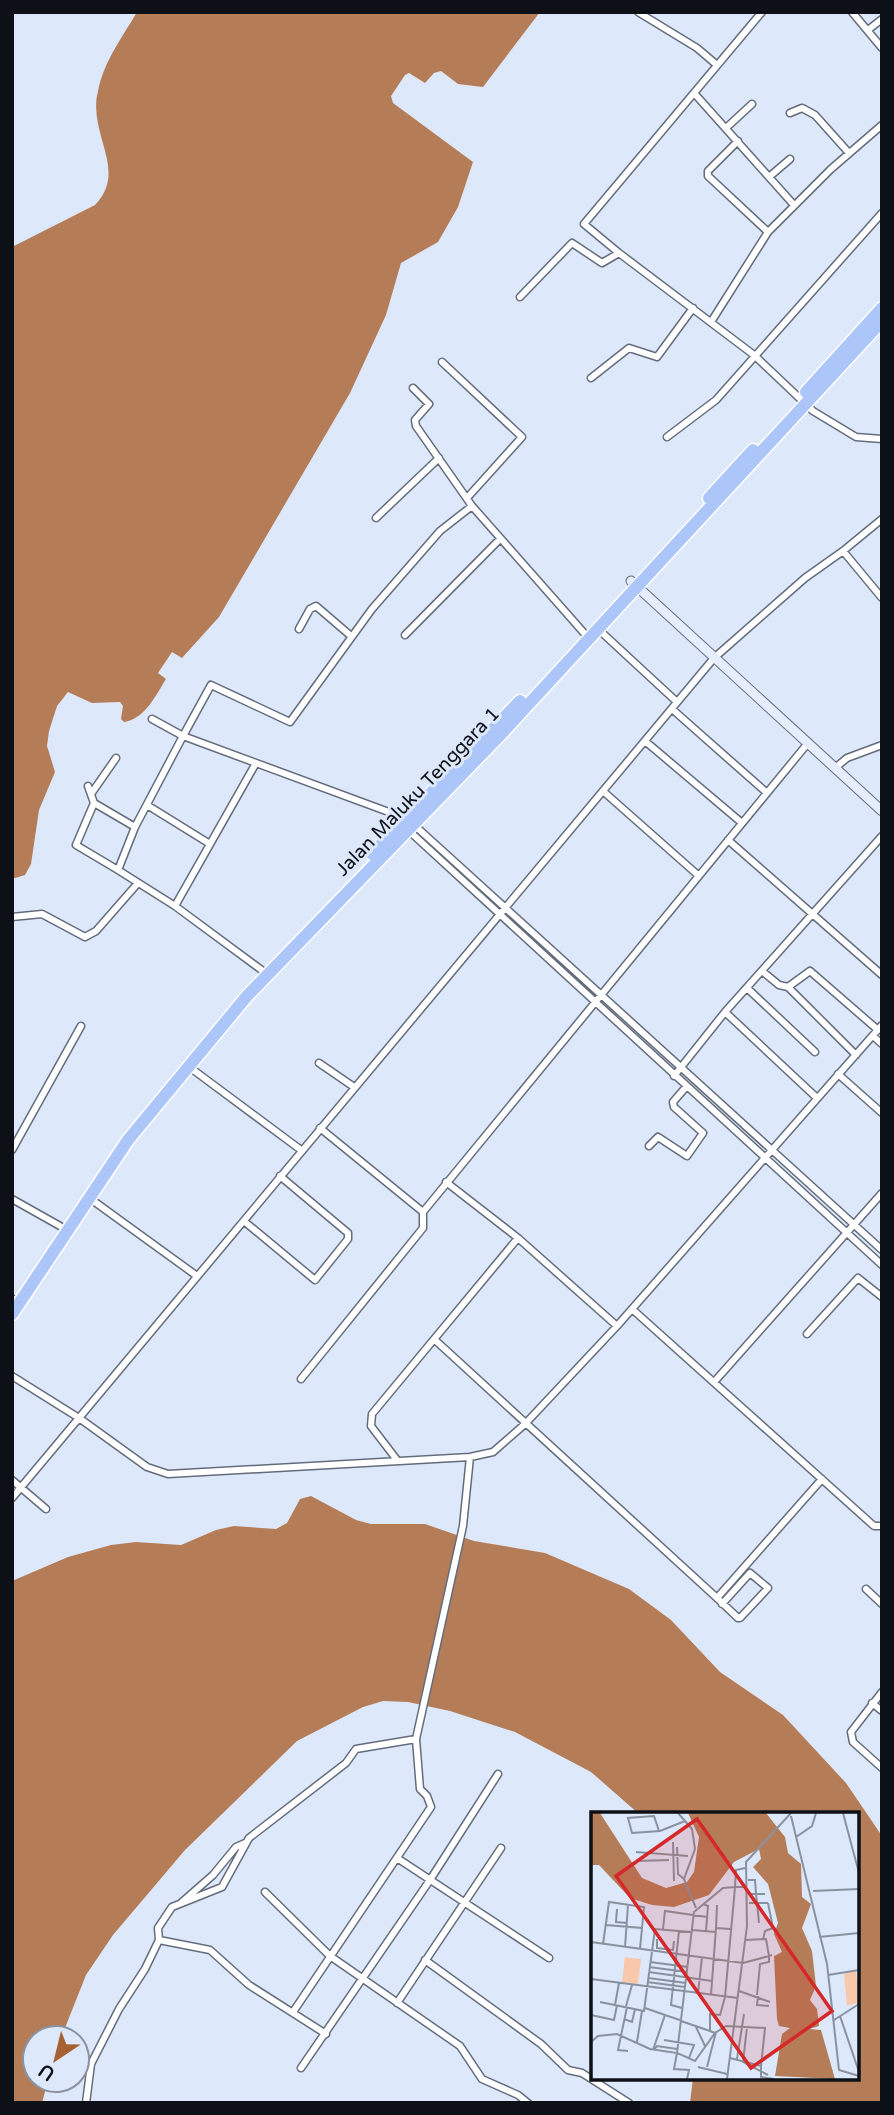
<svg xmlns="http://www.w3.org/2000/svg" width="894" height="2115" font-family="'Varela Round',sans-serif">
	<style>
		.water { fill: #b57c58 }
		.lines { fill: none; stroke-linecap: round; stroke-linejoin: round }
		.street-casing { stroke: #646c7c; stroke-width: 9 }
		.secondary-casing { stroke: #646c7c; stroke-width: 11 }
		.highway-casing { stroke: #fff; stroke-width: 15 }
		.street { stroke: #fff; stroke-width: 6 }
		.secondary { stroke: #e6eefd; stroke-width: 9 }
		.highway { stroke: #acc6f9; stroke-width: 12 }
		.labels { text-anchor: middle; stroke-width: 6; stroke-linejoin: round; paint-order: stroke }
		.street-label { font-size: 19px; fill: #0d1016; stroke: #dee8fb }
		.inset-road { fill: none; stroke: #8a929f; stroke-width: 2 }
		.view { fill: #d62828; fill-opacity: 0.15; stroke: #d62828; stroke-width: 3.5 }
		.inset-edge { fill: none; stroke: #0d1016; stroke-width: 3.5 }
	</style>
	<rect width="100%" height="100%" fill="#dee8fb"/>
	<path class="water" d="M137,12h403l-57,75 -25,-3 -17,-13 -7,2 -9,10 -16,-10 -4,2 -14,21 2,7 80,59 -15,45 -20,35 -37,21 -15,52 -36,78 -131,224 -37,41 -10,-6 -14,21 8,6c-10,16 -21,40 -42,43l-3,-3 2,-13 -3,-4 -28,1 -24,-11 -11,14 -8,25 -2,15 8,26 -16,38 -8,54 -6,11 -13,4v-632l83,-42c34,-35 -8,-71 3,-114 6,-30 24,-53 39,-79z
		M311,1496l45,24 15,4h54l49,17 71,12 84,36 42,31 49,52 63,43 63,68 36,53v267h-192l3,-25h164v-264h-218l-48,-42 -76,-40 -65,-21 -42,-9 -25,-1 -20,6 -66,34 -112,109 -72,85 -27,40 -25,63h-26v42h13l-6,23h-30v-522l56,-24 43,-12 25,-3 45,3 35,-15 18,-4 42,3 11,-6 13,-24z"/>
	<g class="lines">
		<defs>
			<path id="street" d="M638,12l59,36 20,17
				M762,12l-178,212 35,29 135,102 59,56 43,26 26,2
				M852,12l30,36
				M868,30l14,-11
				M694,93l100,112
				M790,113l12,-5 13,7 34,38
				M726,128l26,-24
				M738,141l-30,30v5l60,56
				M769,177l21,-18
				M520,297l52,-54 30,20 17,-10
				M711,322l57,-90 63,-63 51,-44
				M442,362l80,75 -55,61
				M591,378l38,-30 28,9 36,-49
				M413,388l16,16 -14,16 1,6 56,80 112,127
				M667,437l49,-37 166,-187
				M376,518l63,-60
				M843,551l39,-32
				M882,598l-39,-47 -38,27 -91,80 -635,760 68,49 21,7 302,-17 23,-5 32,-28 92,-98 265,-301
				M299,629l11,-20 6,-3 35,30
				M598,629l79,73
				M405,635l95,-96
				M672,709l95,84
				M152,719l31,17 -48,91 -17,43 57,36 92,68
				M645,741l97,82
				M835,768l12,-10 35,-13
				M88,786l6,17 41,24
				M604,792l95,84
				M91,794l25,-36
				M94,803l-18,42 42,25
				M147,805l63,39
				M405,818l-222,-82 28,-51 79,37 82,-113 68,-78 32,-25
				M413,824l469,426
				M407,829l475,436
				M728,840l154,135
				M175,906l81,-143
				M12,917l30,-3 43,23 11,-6 42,-48
				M762,971l17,14 9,2 68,68
				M788,987l22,-16 68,59
				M747,988l68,64
				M725,1012l92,86
				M873,1036l9,8
				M319,1063l35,24
				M188,1066l113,84
				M838,1074l44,39
				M674,1076l51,-64 157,-176
				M320,1128l103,84 385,-469
				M649,1146l9,-9 29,19 16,-23 -29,-26 -1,-5 13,-15
				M12,1150l69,-124
				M446,1182l72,56 99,88
				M88,1197l109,79
				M12,1199l48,27
				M245,1222l70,58 33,-41v-6l-68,-57
				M12,1299h1
				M632,1309l242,217h8
				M807,1334l51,-56 24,19
				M435,1340l282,258 105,-119
				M12,1376l67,42 -67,80
				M301,1379l122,-151v-16
				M715,1381l167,-188
				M397,1460l-26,-34 1,-12 146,-176
				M12,1480l34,29
				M866,1589l16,15
				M717,1598l21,20h2l28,-30 -18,-15 -28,31
				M882,1692l-31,40 2,10 29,26
				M872,1703l10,8
				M397,1858l152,100
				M265,1892l65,64 130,90 22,33 36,16 10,8
				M181,1903l32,-28 23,-28 9,-4
				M159,1940l51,10 39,35 77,49
				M425,1960l116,84 27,26 14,3 47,30
				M397,2003l104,-155
				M293,2012l138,-205 -4,-11 -7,-7 -4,-50
				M301,2068l129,-188 68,-106
				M86,2103l5,-39 28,-55 26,-40 14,-29 -1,-12 14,-21 50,-20 27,-49 97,-75 10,-14 60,-10 47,-213 7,-69"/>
			<path id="secondary" d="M631,581l251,230"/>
			<path id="highway" d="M806,392l76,-84
				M709,498l44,-48
				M372,854l148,-153
				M12,1314l116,-174 119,-144 255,-263 380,-412"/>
		</defs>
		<use href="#street" class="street-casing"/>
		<use href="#secondary" class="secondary-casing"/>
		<use href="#highway" class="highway-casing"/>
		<use href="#street" class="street"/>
		<use href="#secondary" class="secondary"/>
		<use href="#highway" class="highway"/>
	</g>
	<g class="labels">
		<g class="street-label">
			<text transform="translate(417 791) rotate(-46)" y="7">Jalan Maluku Tenggara 1</text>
		</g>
	</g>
	<g transform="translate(591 1812)">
		<rect width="268" height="268" fill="#dee8fb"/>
		<path d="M34,145l16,2 -3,25 -16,-2zM265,158l3,32 -12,4 -3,-32z" fill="#f9c8aa"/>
		<path d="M0,1h9l42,65 24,10 21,-6 7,-10 5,-35 -11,-24h78l19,24 3,16 13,11 1,33 9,7 -9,24 10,23 4,35 -6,14 7,9 2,17 -10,3 12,1 14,49 -60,-3 7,-42 8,-6 -11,-2 -2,-7 -3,-63 8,-4 -8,-18 4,-11 -10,-39 -15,-17 8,-8 -2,-10 -25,13 -25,33 -35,12 -22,-2 -22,-7 -31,-33h-8z" fill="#b57c58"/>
		<path class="inset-road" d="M87,1l14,16 3,20 -11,30 12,29M252,1l16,60M200,4l36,148 12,106 20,6M68,19l-5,-15 -26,2 4,15 28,-2 25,-10M205,25l16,-11 4,-13M82,30l1,39M86,35l1,27 6,5M45,40l52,4M45,49l33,-1M154,56l-9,2 -1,17h11M157,68h7l1,14h-8M222,79l46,-2M158,91h8l-1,-9h9M112,92l5,2 -2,25M26,97l-1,13 11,1M168,111l-2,-20h11M15,113l36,3 -2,21M125,116l1,-23M72,117l2,-18 42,6M101,118l24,2M88,119l-8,74 11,3M228,125l40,-4M66,127v9l16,2 1,-9M155,128l20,-1 3,17 3,-1M172,128l2,-9 8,-3 -5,-25M0,130l152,21 26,-7v6l-9,2 -3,31M12,132l6,-42 35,5 -2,21M34,135l3,-42M59,150l38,5M58,155l38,5M58,160l63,9M237,163l31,-5M57,166l38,5M0,167l147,19M56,170l38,5M148,179l31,11M107,181l4,-36M120,183l5,-67 15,1M167,184l-1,9 12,1M9,190l44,9 11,-82 36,3M24,193l4,-22M35,194l6,-21M36,195l-9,43 10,1M54,196l20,7M0,203l23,5 3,-15M249,204l19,56M33,207l8,3 3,-13M243,208l25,-16M90,209l29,10M105,215l9,19M156,215l-4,35 25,13M124,221l-5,-2v-17l10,1 5,-18 10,-110 -12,1 -29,24 -17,141 18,8 20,-28 11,-7 39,2 -4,38M73,228l30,5 -5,13M0,230l7,-6 19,-2 33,15 27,4 -3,16 15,1 -2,9M46,230l5,-31M62,238l12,-35 15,5M63,238l3,-4 20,3M139,246l31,8v11l13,2M146,247l7,-45M107,255l29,7M116,255l9,-35M136,267l20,-153 -1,-64 45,-49"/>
		<path class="view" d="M106,7l135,192 -81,57 -135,-192z"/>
		<rect width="268" height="268" class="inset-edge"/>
	</g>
	<rect width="894" height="2115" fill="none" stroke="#0d1016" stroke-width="28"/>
	<g transform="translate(56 2059) rotate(215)"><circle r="33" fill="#dee8fb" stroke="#8a929f" stroke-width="2"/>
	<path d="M0-5L12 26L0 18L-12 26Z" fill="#a66133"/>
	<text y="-10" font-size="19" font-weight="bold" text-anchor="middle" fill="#0d1016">U</text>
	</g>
</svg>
